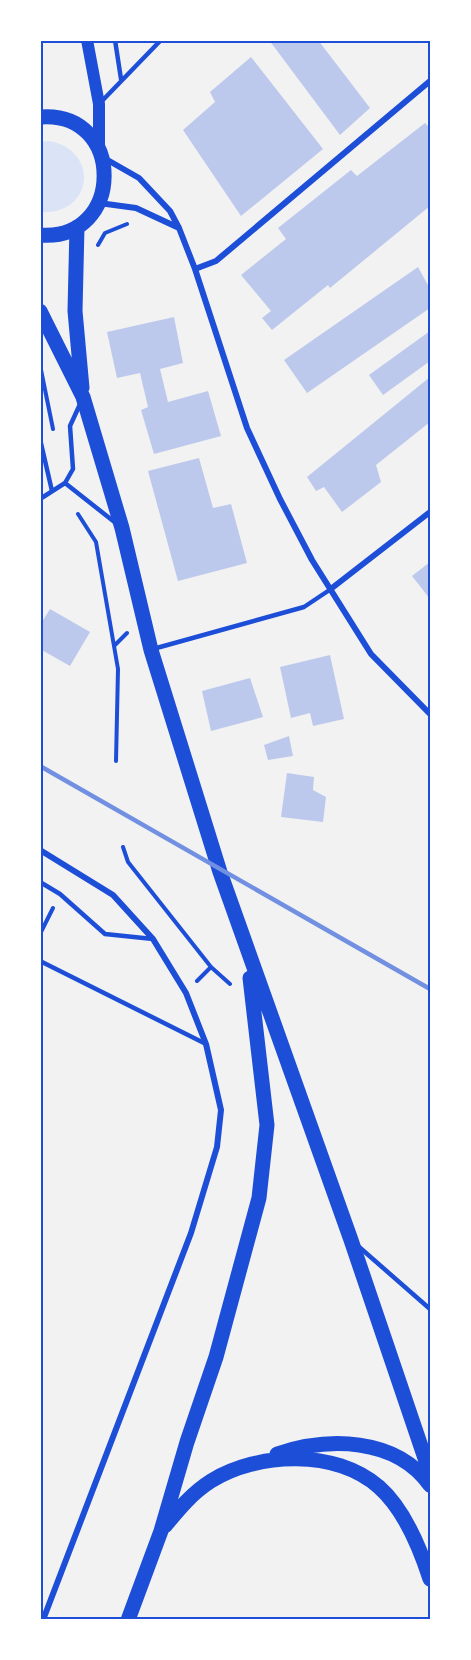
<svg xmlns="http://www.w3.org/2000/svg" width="471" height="1660" font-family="Ubuntu,sans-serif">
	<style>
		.green { fill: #dbe4f7 }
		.building { fill: #bdc9ec }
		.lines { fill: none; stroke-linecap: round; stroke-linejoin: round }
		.path { stroke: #1d4ed8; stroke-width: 4 }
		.service { stroke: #1d4ed8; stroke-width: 4.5 }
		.minor { stroke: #1d4ed8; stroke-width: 6 }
		.secondary { stroke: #1d4ed8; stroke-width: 12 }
		.primary { stroke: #1d4ed8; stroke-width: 15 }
		.rail { stroke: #7290e2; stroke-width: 4.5 }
		.neatline { fill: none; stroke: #1d4ed8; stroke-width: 2 }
	</style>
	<rect width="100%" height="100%" fill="#f2f2f2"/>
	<path class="green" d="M50,141c51,11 42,75 -10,71l1,-70z"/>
	<path class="building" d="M269,40h49l52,68 -30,27z
		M251,57l72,92 -82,67 -58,-86 32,-28 -5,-10z
		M425,123l5,5v78l-100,82 -2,-3 -56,45 -10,-12 9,-7 -30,-36 45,-36 -8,-11 73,-58 6,6z
		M418,267l12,22v19l-123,85 -23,-33z
		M174,317l9,46 -23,6 8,33 40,-11 13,45 -67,18 -13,-44 7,-3 -8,-34 -23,5 -10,-46z
		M430,331v30l-47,34 -14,-20z
		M430,377v45l-54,43 5,17 -39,30 -18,-25 -8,4 -9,-14z
		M199,458l14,50 18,-4 16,59 -69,18 -30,-110z
		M430,562v37l-18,-23z
		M50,609l40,23 -20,34 -30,-17v-24z
		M330,655l14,64 -31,7 -3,-13 -19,5 -11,-51z
		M250,678l13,39 -52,14 -9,-40z
		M289,736l4,20 -25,4 -4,-15z
		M287,773l27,4 -1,13 13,7 -3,25 -42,-5z"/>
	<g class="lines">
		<path class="path" d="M98,245l7,-12 22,-9
			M40,365l13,64
			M78,514l18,28 18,104
			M116,761l2,-92 -4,-23 13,-13
			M123,847l5,15 83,105 19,17
			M40,934l13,-26
			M197,981l14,-14"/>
		<path class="service" d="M115,40l6,39
			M101,102l60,-62
			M40,439l12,52
			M65,483l52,41
			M40,499l25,-16 8,-14 -3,-43 11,-24
			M153,649l151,-42 27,-18
			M40,882l20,12 45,40 48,5
			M40,961l166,83
			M358,1246l72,63"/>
		<path class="minor" d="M104,158l35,20 31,33 9,17 16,41 52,159 33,71 32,61 59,94 59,60
			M99,203l37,5 43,20
			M195,269l21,-8 214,-180
			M332,588l98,-76
			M40,850l73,45 40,44 33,54 20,51 15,66 -4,37 -26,86 -148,387"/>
		<path class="secondary" d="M87,40l12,64v45"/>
		<path class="primary" d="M40,117c86,-7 85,125 0,118
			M77,227l-2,84 7,77
			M40,311l43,86 39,131 29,122 69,222 131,368 79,233
			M277,1454c51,-17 118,-17 153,31
			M165,1526c14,-17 27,-33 46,-45 47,-29 124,-32 168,6 25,22 41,61 51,92
			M128,1620l33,-89 26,-89 29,-85 43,-159 8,-73 -17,-147"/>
		<path class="rail" d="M40,766l390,223"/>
	</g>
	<rect width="471" height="1660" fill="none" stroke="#ffffff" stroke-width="84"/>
	<rect x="42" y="42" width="387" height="1576" class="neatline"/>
</svg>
